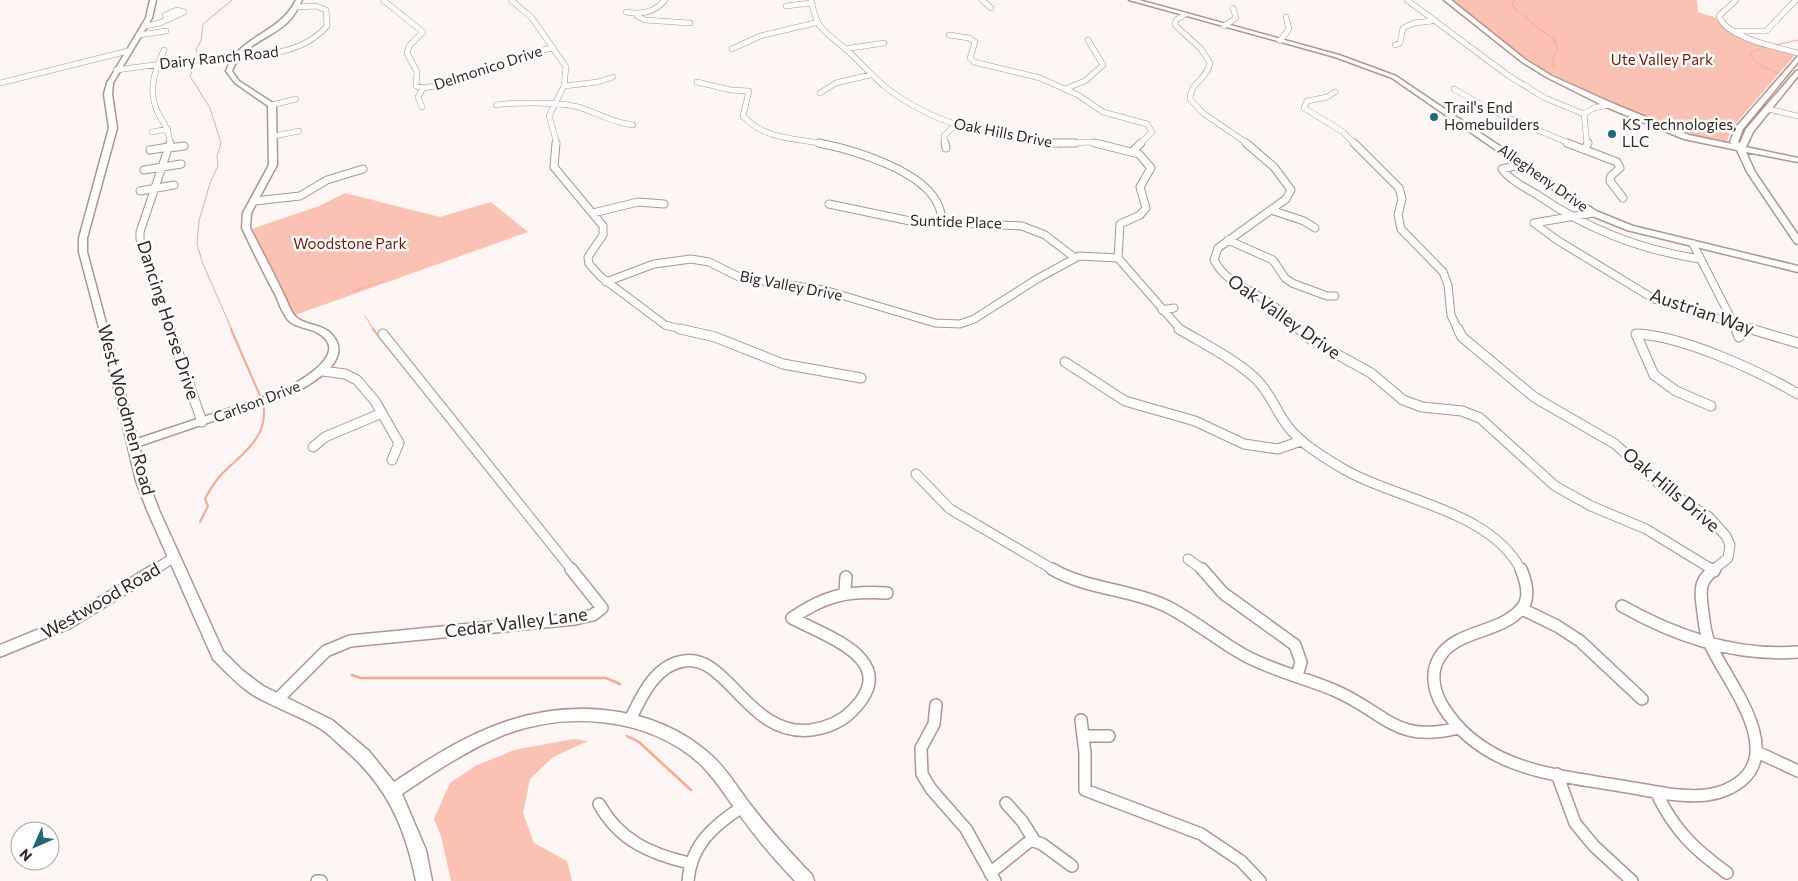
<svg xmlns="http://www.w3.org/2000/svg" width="1798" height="881" font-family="Commissioner,sans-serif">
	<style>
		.green { fill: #fbc1b3 }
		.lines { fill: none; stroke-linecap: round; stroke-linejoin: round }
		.stream-far2 { stroke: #faa794; stroke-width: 1 }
		.stream-far1 { stroke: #faa794; stroke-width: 2 }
		.stream { stroke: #faa794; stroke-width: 2.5 }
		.street-far3-casing { stroke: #b3958d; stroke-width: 6 }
		.street-far2-casing { stroke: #b3958d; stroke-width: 9 }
		.street-far1-casing { stroke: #b3958d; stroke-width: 11 }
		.street-casing { stroke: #b3958d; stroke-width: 14 }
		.secondary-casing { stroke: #b3958d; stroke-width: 3 }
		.street-far3 { stroke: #fff; stroke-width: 5 }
		.street-far2 { stroke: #fff; stroke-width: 7 }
		.street-far1 { stroke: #fff; stroke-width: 9 }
		.street { stroke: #fff; stroke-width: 11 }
		.secondary { fill: #fff; fill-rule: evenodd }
		.poi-dot { fill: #216877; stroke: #fff; stroke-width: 2 }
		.labels { text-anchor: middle; stroke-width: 5; stroke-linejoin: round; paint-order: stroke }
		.far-street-label { font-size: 15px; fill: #332724; stroke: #fff }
		.far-park-label { font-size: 15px; fill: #771902; stroke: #fff }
		.far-poi-label { font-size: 15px; fill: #332724; stroke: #fff; text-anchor: start }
		.street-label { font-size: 18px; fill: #332724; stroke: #fff }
	</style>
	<rect width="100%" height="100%" fill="#fdf6f5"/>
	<path class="green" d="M1452,0h245l1,12 16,5 27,22 54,16 -59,68 -6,9 -3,10 -4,1 -53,-14 -121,-56 -34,-22z
		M345,193l95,24 51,-15 37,30 -233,83 -43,-86 67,-23z
		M574,739l14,2 -35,16 -23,22 -7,34 11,30 33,18 5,20h-121l-10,-45 -7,-17 16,-36 25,-17 39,-16z"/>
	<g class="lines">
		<path class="stream-far2" d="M1516,0l-3,1 -1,5 7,6
			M1522,14c11,10 23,20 35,27h-4l5,7 -5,9 1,12
			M1776,45l22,-5
			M1764,47l-14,6c5,12 16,15 27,20
			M198,57l-2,-8 5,-8 2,-17 29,-24
			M192,63l-3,7 3,3 -2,3 20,32 11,35 -4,13 1,10 -8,17 -11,38 -2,23 6,20 29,66
			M353,291l31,-10
			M365,316l9,14"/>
		<path class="stream-far1" d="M231,329l30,69
			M373,329l26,32
			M200,522l8,-16 -3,-7c4,-8 9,-16 15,-23 21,-22 50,-38 43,-73"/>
		<path class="stream" d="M352,675l8,3h246l14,6
			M627,736l12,6 52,48"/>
		<defs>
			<path id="street-far3" d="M383,0l40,32 -14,14 -2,7 10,19 -1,14 7,2 -5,9 4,10
				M511,0l21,18 34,49 -2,19 -15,30 8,28
				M811,0c7,35 16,31 39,53 13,12 24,25 38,36 47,36 111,51 168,55
				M982,0l9,8
				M1407,0l102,76 36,22 39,16
				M1736,0l-17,16c7,22 58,31 79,37
				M786,6l25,-3
				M626,12c15,3 29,0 39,-12
				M638,13l-1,3 8,4 45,3
				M1184,15l-8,5 -1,5 26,24 9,14c-2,15 -20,20 -20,36l13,14 45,31
				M145,26l15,-3 24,-11 -7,-2 -12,5 2,4
				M1224,26l12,-8 -3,-10
				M1735,31h31l30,-31
				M139,35l27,-4
				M949,35l20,3 6,4 -5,16 4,4 66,16 38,17 25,17 44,12 5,8 -12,12
				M1280,41l9,-12 -3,-12
				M1395,45l5,-2 3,-15 11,-5 18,-2
				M732,49l28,-13 55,-13
				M845,49l39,-6
				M164,50c-10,22 -17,42 -5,65 6,9 11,18 11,29
				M116,70c29,-4 59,-8 88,-11 41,-4 94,1 123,-33l-1,-16 -10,-4 -19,1
				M697,82l34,8 18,1 -6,25c22,24 53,22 82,28
				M0,83l128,-32
				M564,86l34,-4 15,-5
				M423,88l12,-2 101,-35 17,-3
				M1065,89l20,-8 18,-16 -15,-25
				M1454,89l36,21 81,34
				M1335,92l-8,5 -20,4 -3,7 39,24 12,12
				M820,93l16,-10 34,-8
				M272,105l24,-6
				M496,105c18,-3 64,-3 82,2 18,5 35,16 55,18
				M1768,109l30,7
				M152,132l16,-3
				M274,136l25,-5
				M945,144l-1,-8 11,-11
				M1062,144l26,-2 12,2
				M1587,144l-3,-30 10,-6 15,-3"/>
			<path id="street-far2" d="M170,143l-30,89v7l31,91
				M556,143l-2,24 49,59v9l-15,22 1,7 12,13 64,48 20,5
				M819,143c35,7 107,28 120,64 2,4 2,10 3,15
				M945,143l1,5
				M1045,143h30
				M1095,143l44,11 12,14 -11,19 6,21 -6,7 -20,9 -2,34 63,72
				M1246,143l28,24 17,23 -5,9 -68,49 -4,12c13,24 33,27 54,42 12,7 22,19 32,28
				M1354,143l45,45 3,11 -4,16 3,14 42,43 5,13 3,30 7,15
				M1567,143l50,19 3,6 -9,8 -1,5 13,17
				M169,148l15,-2
				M1585,149l3,-6
				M150,150l19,-3
				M1133,151l8,-8
				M1523,164l-21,5c8,11 22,18 34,25 51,35 102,55 163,65
				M144,170l37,-6
				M140,191l34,-6
				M255,201l45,-5 27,-16 36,-11
				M829,204l81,17 112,5 23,9 30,23
				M1271,210l33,11 11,7
				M593,213l45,-11 26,2
				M1534,223l23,17 97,59 101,31
				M1534,223l59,-10
				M1228,240l45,20 12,18 7,5 35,13h8
				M1693,244l44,86
				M606,282l48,-18 37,-5 18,3 32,16 83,12 111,33 25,1 14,-5 63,-40 42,-23 39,2
				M1162,310l12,-2"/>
			<path id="street-far1" d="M170,329l32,93
				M680,329l35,8 68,27 78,14
				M1179,329c25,15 54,29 76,49 16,15 21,34 34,50 13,16 33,28 51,39 54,33 150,42 181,103
				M1299,329l14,12 58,32 32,27 19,7 40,4 18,7 75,68 36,20 55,23 67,41
				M1458,329l4,8 72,60 81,47 50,45 44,28 17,19 4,9 -2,13 -15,12
				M1736,329l3,8
				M1751,329l47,14
				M383,334l189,236
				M1065,362l60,39 70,20 49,23 34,5 23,-8
				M323,371l22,3 12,6 18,21 24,42 -7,17
				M1711,406l-35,-15 -22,-16 -18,-41c45,1 123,37 162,60
				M313,447l12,-10 57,-24
				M916,474l34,35 104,61
				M1188,559l15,11
				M154,570l19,-12"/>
			<path id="street" d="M1052,569c36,21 81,20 118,39 26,14 49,33 74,47 29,16 62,23 92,36 50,22 60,53 122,37
				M1202,569l21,24 72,52 6,17 -4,14
				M1521,569c5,12 10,28 1,39 -21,26 -66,21 -83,50 -9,15 -5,33 3,47 37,61 103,69 167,79 20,3 40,7 60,10 25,3 51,4 72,-13 43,-35 -17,-103 -32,-139 -5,-12 -5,-24 -7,-37 -2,-17 -2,-25 13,-36
				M1711,569l3,2
				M845,591l1,-14
				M1622,606c53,30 114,51 176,46
				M1522,609l35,17 23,15 62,58
				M0,651l68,-28 88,-54
				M278,699l48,-48 24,-10 225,-22 18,-4 9,-7 -31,-39
				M936,705l-2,19 -13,24 1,26 9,15 35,40 29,52
				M630,720c11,-23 25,-55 54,-59 44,-7 64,76 127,69 14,-2 30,-8 41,-19 51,-51 -25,-74 -60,-93 34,-23 54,-27 95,-25
				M1081,720l4,33v37l116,44 40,27 19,20
				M1084,736h25
				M1757,752l41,19
				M1557,774l18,49 19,23 38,35
				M1656,792c18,38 38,57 71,81
				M1006,803l16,18 12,19
				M599,804c20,36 51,50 90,59
				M990,873l41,-33 11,4 30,22
				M317,881h4
				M688,881c3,-36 25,-55 54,-74"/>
			<path id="secondary" d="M150,0h6l-4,18 -39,65 -1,11 5,34 -30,110v14l50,187 145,-48c18,-10 72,-39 34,-59 -8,-4 -22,-5 -28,-12 -5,-6 -9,-16 -12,-24 -12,-22 -23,-45 -34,-68l1,-15 26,-48 -1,-59 -33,-23 -9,-12c12,-36 53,-36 70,-71h6c-4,9 -8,16 -15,23 -19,17 -46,22 -55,48l7,10 37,24 1,60 -26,48 -1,15c12,23 24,46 35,69 3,6 6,16 11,20 8,8 23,7 32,14 32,26 -17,54 -38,64l-151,51 9,35 11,29 64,141 19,19 21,16 69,34 37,31 25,31c30,-20 61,-40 95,-54 71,-30 161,-27 221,26 16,14 27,33 40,50 19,25 40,48 62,71l2,6h-19c-20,-21 -39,-43 -56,-67 -13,-17 -24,-36 -40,-51 -52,-47 -136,-53 -200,-26 -35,15 -66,36 -97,57l24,56 6,31h-16c-11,-55 -30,-97 -74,-134 -7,-6 -13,-13 -21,-18 -21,-13 -46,-21 -68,-34 -15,-10 -27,-23 -40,-36l-66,-149 -11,-29 -31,-131 -26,-98v-14l30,-110 -5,-34 3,-11 39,-65z
				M1129,0h10l200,55 57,21 200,135 37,15 165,40v6l-171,-42 -37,-15 -198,-137 -57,-21z
				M1444,0h7l75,60 26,16 60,27 77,32 43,9 -2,-2 6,-15 62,-71v6l-55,67 -5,13 2,1 6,-14 50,-58 2,-1v6l-45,56 -7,15 52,11v4l-52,-10 9,20 43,63v9l-3,-1 -48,-71 -10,-22 -53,-11 -78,-32 -58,-29 -26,-16z"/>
		</defs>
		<use href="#street-far3" class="street-far3-casing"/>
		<use href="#street-far2" class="street-far2-casing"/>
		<use href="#street-far1" class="street-far1-casing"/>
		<use href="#street" class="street-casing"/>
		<use href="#secondary" class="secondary-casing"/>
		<use href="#street-far3" class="street-far3"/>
		<use href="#street-far2" class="street-far2"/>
		<use href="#street-far1" class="street-far1"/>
		<use href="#street" class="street"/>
		<use href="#secondary" class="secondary"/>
	</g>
	<g class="poi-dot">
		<circle cx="1434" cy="117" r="5"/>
		<circle cx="1612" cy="134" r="5"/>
	</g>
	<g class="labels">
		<g class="far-street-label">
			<text transform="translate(219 58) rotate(-6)" y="5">Dairy Ranch Road</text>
			<text transform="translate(488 68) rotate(-18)" y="5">Delmonico Drive</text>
			<text transform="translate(1003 133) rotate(11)" y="5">Oak Hills Drive</text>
			<text transform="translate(1543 178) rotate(35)" y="5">Allegheny Drive</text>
			<text transform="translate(956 222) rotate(2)" y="5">Suntide Place</text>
			<text transform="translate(791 286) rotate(11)" y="5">Big Valley Drive</text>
			<text transform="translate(257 402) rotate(-21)" y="5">Carlson Drive</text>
		</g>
		<g class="far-park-label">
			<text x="1662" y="65">Ute Valley Park</text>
			<text x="350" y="249">Woodstone Park</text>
		</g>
		<g class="far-poi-label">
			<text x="1444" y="113">Trail's End<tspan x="1444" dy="17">Homebuilders</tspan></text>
			<text x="1622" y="130">KS Technologies,<tspan x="1622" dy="17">LLC</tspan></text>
		</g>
		<g class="street-label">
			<text transform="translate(1702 312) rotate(19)" y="6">Austrian Way</text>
			<text transform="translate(1284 317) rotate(35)" y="6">Oak Valley Drive</text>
			<text transform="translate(168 320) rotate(72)" y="6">Dancing Horse Drive</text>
			<text transform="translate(126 410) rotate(75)" y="6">West Woodmen Road</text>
			<text transform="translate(1671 490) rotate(40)" y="6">Oak Hills Drive</text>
			<text transform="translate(101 601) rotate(-30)" y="6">Westwood Road</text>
			<text transform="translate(516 623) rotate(-7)" y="6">Cedar Valley Lane</text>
		</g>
	</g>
	<g transform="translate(35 846) rotate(225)"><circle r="24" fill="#ffffff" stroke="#ada9a7"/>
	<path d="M0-4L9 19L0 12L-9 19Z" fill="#216877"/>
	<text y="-8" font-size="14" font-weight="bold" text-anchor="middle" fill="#332724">N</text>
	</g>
</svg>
